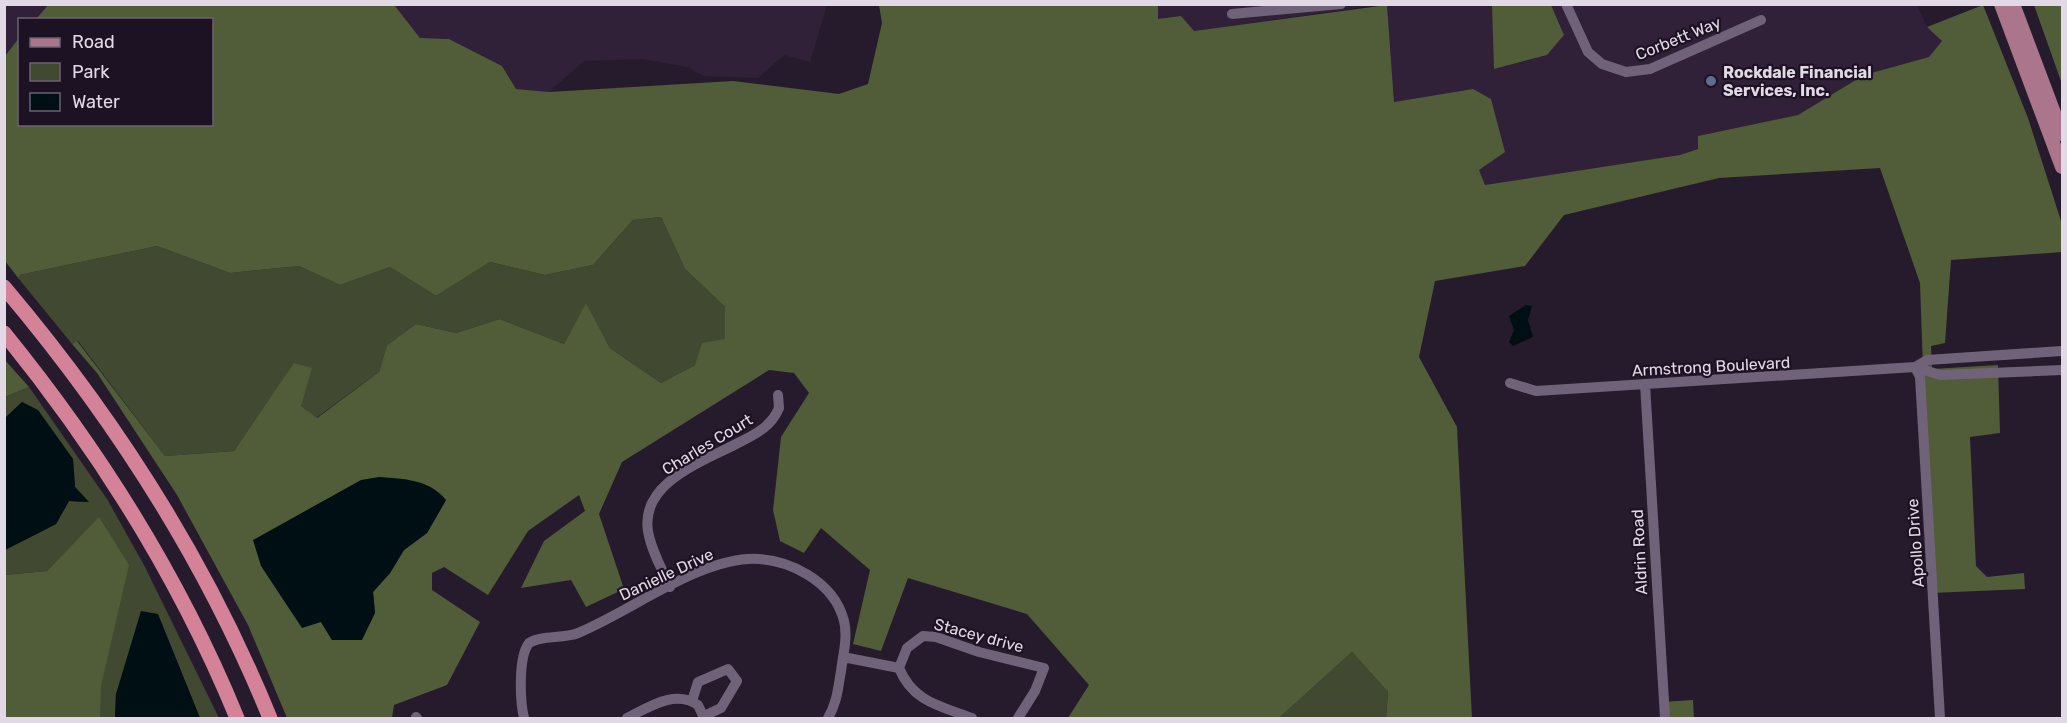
<svg xmlns="http://www.w3.org/2000/svg" width="2067" height="723" font-family="Rubik,sans-serif">
	<style>
		.built { fill: #302139 }
		.green { fill: #414930 }
		.forest { fill: #515c38; fill-rule: evenodd }
		.water { fill: #000f14 }
		.lines { fill: none; stroke-linecap: round; stroke-linejoin: round }
		.minor { stroke: #706379; stroke-width: 10 }
		.major { stroke: #ab768c; stroke-width: 14 }
		.highway { stroke: #d38298; stroke-width: 15 }
		.service-dot { fill: #5c6f8a; stroke: #1c1223; stroke-width: 2 }
		.labels { text-anchor: middle; stroke-width: 4.5; stroke-linejoin: round; paint-order: stroke }
		.street-label { font-size: 16px; fill: #e1dae6; stroke: #1c1223 }
		.poi-label { font-size: 16px; font-weight: bold; fill: #e1dae6; stroke: #1c1223; text-anchor: start }
	</style>
	<rect width="100%" height="100%" fill="#261b2d"/>
	<path class="built" d="M5,5h44l-13,14 -16,1 -1,18 -14,18z
		M276,5h551l-17,57 -26,-7 -26,23 -54,-2 -17,-9 -44,-8 -59,2 -35,31 -33,-3 -14,-23 -53,-27 -29,-1 -25,-32z
		M1158,5h219l-183,26 -36,-12z
		M1387,5h105l3,64 52,-14 17,-20 -13,-30h366l10,22 16,14 -14,16 -65,18 -66,40 -100,21v13l-18,6 -195,30 -6,-15 -6,-81 -79,13z"/>
	<path class="green" d="M661,217l24,52 40,38v32l-30,26 -34,18 -51,-35 -24,-44 -22,40 -64,-25 -44,14 -40,-9 -29,21 -8,27 -63,46 -15,-12 -6,-43 -61,88 -69,5 -87,-115 -6,3 -53,-65v-4l138,-29 73,27 69,-7 41,19 50,-18 46,29 54,-34 55,13 48,-10 40,-45z
		M29,387l78,112 38,68 74,151h-19l-42,-103 -42,79 -1,24h-15l-1,-200 -52,53 -42,4v-25l51,-26 13,-23 19,1 -13,-15 -2,-28 -51,-57 -17,16v-21z
		M1352,652l36,40 -2,26h-107z"/>
	<path class="forest" d="M49,4l346,2 25,32 29,1 53,27 14,23 33,3 184,-11 106,13 29,-10 14,-61 -3,-18h279v14l23,-3 13,15 193,-26 7,97 79,-13 18,10 14,53 -26,18 6,15 195,-30 18,-6v-13l100,-21 66,-40 65,-18 13,-16 -15,-14 56,-22 45,113 34,106v28l-111,8 -6,83 -14,3 1,23 66,-4 2,68 -30,4 6,129 11,11 37,-4 1,16 -94,4 -11,-310 -40,-115 -161,10 -155,37 -39,51 -90,15 -16,76 38,70 15,291h-86l2,-26 -36,-40 -73,66h-211l21,-33 -62,-71 -119,-36 -27,73 -28,-7 17,-74 -49,-42 -17,25 -24,-12 -7,-31 8,-73 28,-44 -15,-20 -25,-3 -147,92 -23,52 25,75 -38,18 -15,-27 -50,8 23,-47 41,-30 -6,-16 -51,36 -40,64 -44,-28 -12,6v17l48,32 -33,63 -53,20 -2,13h-105l-39,-93 -71,-130 -80,-122 -25,-29 5,-3 88,115 69,-5 60,-88 18,5 -11,38 16,12 62,-46 8,-27 29,-21 40,9 44,-14 64,25 22,-41 24,45 51,35 34,-18 7,-22 23,-4v-32l-40,-38 -24,-52 -28,3 -40,45 -48,10 -55,-13 -54,34 -46,-29 -50,18 -41,-19 -69,7 -73,-27 -138,29v4l-14,-18v-205l14,-18 1,86h192v-104l-176,-1zM446,500l-19,33 -23,17 -14,23 -17,19 2,21 -43,27 -11,-18z
		M1492,5h59l13,30 -17,20 -53,14z
		M2034,5h28v79z
		M4,359l25,28 -24,10h-1z
		M99,517l30,48 -28,121 -1,32h-95v-143l42,-4z
		M1693,700l1,18h-30l-2,-16z"/>
	<path class="water" d="M1526,305l6,1 -4,14 5,17 -20,9 -4,-4 5,-12 -5,-14z
		M22,402l16,8 35,49 2,28 14,15 -20,-1 -13,23 -51,26v-132z
		M379,477c25,2 50,2 67,23l-19,33 -23,17 -14,23 -17,19 2,21 -13,27h-30l-11,-18 -19,6 -41,-62 -8,-26 108,-60z
		M141,611l17,3 42,104h-85l1,-24z"/>
	<g class="lines">
		<path class="minor" d="M1566,4l22,48 14,12 24,8 24,-3 111,-49
			M1232,14l109,-10
			M1915,367l5,10 20,341
			M1915,367l12,-7 135,-9
			M1510,383l26,8 379,-24 25,8 122,-5
			M1645,384l20,334
			M670,587c-8,-18 -19,-37 -22,-56 -8,-50 59,-71 94,-90 16,-8 30,-16 37,-33l-1,-13
			M843,657l56,11
			M899,668l8,-20 16,-12 13,1 43,15 65,16 -9,23 -17,27
			M899,668c14,34 41,38 73,50
			M692,701l6,-19 30,-13 9,12 -16,27 -17,8
			M416,717l1,1
			M524,718c-4,-17 -6,-61 5,-75 12,-8 34,-4 49,-10 51,-21 116,-71 170,-74 39,-2 86,22 96,62 4,16 -1,34 -3,50 -3,17 -4,32 -13,47
			M627,718c22,-11 48,-29 71,-13l6,13"/>
		<path class="major" d="M2001,4l61,163
			M2013,4l49,130"/>
		<path class="highway" d="M4,287c110,130 202,274 266,431
			M4,333c95,117 176,246 233,385"/>
	</g>
	<circle class="service-dot" cx="1711" cy="81" r="6"/>
	<g class="labels">
		<g class="street-label">
			<text transform="translate(1678 38) rotate(-22)" y="6">Corbett Way</text>
			<text transform="translate(1711 366) rotate(-3)" y="6">Armstrong Boulevard</text>
			<text transform="translate(707 444) rotate(-31)" y="6">Charles Court</text>
			<text transform="translate(1915 543) rotate(-94)" y="6">Apollo Drive</text>
			<text transform="translate(1639 552) rotate(-93)" y="6">Aldrin Road</text>
			<text transform="translate(666 574) rotate(-25)" y="6">Danielle Drive</text>
			<text transform="translate(979 635) rotate(15)" y="6">Stacey drive</text>
		</g>
		<g class="poi-label">
			<text x="1723" y="78">Rockdale Financial<tspan x="1723" dy="18">Services, Inc.</tspan></text>
		</g>
	</g>
	<rect width="2067" height="723" fill="none" stroke="#e1dae6" stroke-width="12"/>
	<rect x="18" y="18" width="195" height="108" fill="#1c1223" stroke="#6b6271" stroke-width="1.5"/>
	<rect x="30" y="38" width="30" height="9" fill="#ab768c" stroke="#6b6271" stroke-width="1.5"/>
	<text x="72" y="48" font-size="18" fill="#e1dae6">Road</text>
	<rect x="30" y="63" width="30" height="18" fill="#414930" stroke="#6b6271" stroke-width="1.5"/>
	<text x="72" y="78" font-size="18" fill="#e1dae6">Park</text>
	<rect x="30" y="93" width="30" height="18" fill="#000f14" stroke="#6b6271" stroke-width="1.5"/>
	<text x="72" y="108" font-size="18" fill="#e1dae6">Water</text>
</svg>
